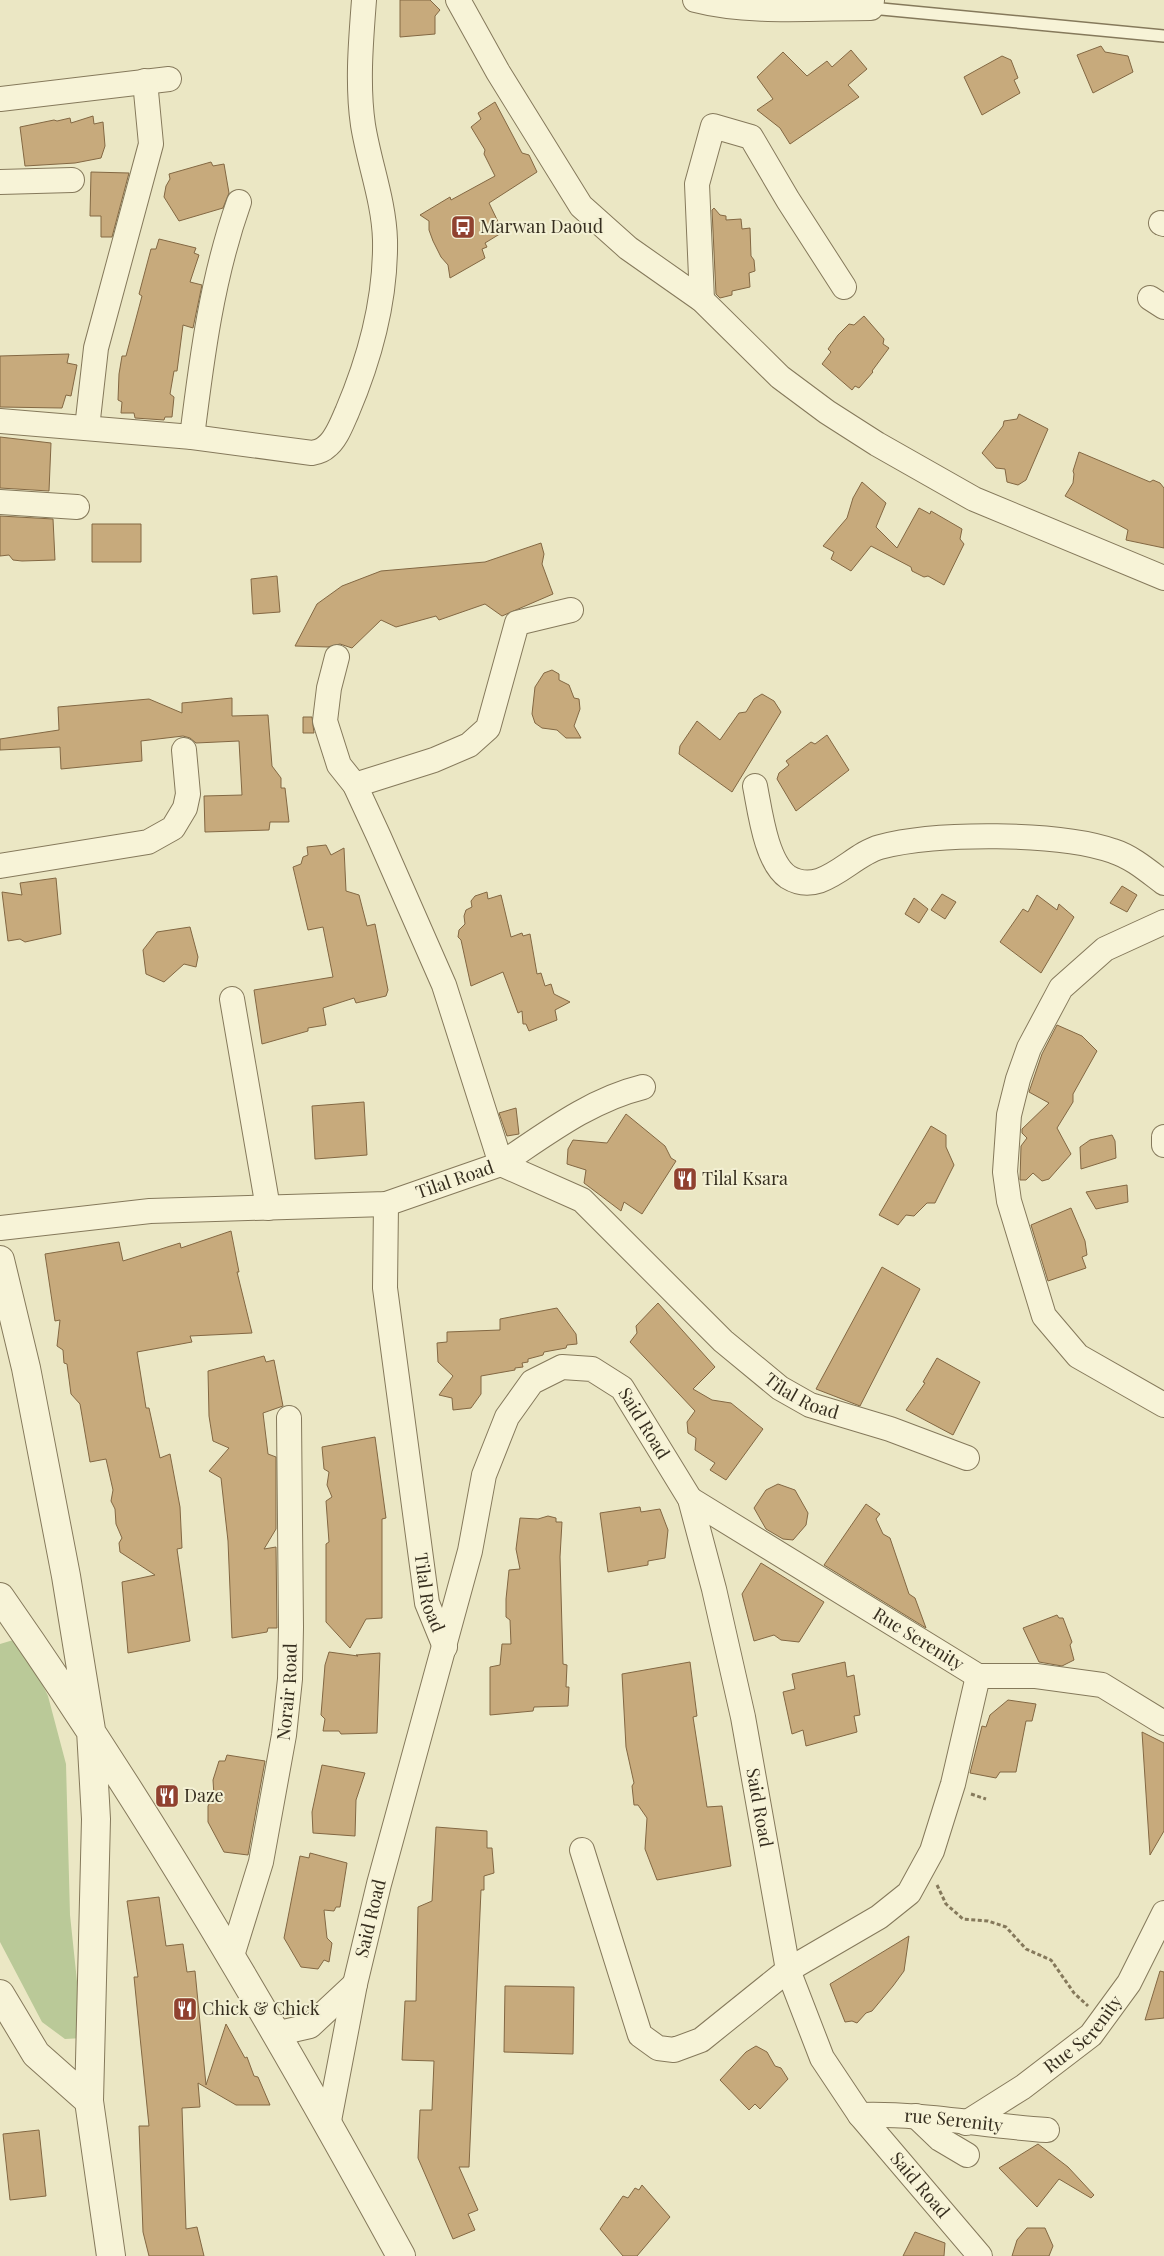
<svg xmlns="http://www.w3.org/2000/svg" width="1164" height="2256" font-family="'Playfair Display',serif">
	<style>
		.green { fill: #bac998 }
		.building { fill: #c7aa7c; stroke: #836843 }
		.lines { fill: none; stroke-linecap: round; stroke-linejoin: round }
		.service-casing { stroke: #85795b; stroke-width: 14 }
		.minor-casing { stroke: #85795b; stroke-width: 26 }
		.tertiary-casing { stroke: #85795b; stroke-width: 30 }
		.path { stroke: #85795b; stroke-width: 3; stroke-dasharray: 4 2.5; stroke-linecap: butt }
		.service { stroke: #f7f3d7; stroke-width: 11 }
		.minor { stroke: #f7f3d7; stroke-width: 24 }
		.tertiary { stroke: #f7f3d7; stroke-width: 28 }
		.labels { text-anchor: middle; stroke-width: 4; stroke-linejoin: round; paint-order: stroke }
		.poi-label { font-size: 18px; fill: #362e1f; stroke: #f3f0d3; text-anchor: start }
		.street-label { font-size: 18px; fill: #362e1f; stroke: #f3f0d3 }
	</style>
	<rect width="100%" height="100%" fill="#ebe7c4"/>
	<path class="green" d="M20,1638l28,58 18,68 4,151 13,123 -18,1 -23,-17 -42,-80v-298z"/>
	<path class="building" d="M400,0h30l10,10 -5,6v18l-35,3z
		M1101,46l4,6 23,4 5,16 -40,21 -16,-38z
		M851,50l16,19 -19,16 11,12 -69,47 -10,-16 -23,-18 16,-11 -16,-22 26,-25 24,24 20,-15 5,6z
		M1002,56l9,4 7,18 -4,2 6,13 -38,22 -18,-38z
		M495,102l27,51 7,2 8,17 -48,31 14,29 -18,11 2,4 -5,2 3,9 -35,20 -2,-13 -7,-8 -8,-16 -4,-11v-9l-9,-6 30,-18 1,3 44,-24 -11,-22 1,-4 -14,-23 10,-8 -3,-6z
		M93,116l1,8 9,-2 2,24 -4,12 -26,5 -50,3 -5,-39 34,-7 3,1 13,-3 1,5z
		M211,162l2,4 11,-2 5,29 -6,15 -44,13 -15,-24 2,-11 4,-7 -1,-5z
		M91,172l38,1 -17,64h-11v-21h-11z
		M714,208l6,7 6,1v4l15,-1 1,10 8,-1 1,28 3,4 1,11 -6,2 1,14 -18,4v4l-12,3 -4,-4 -4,-84z
		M159,239l37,9 -2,5 5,2 -9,27 12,3 -9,43 -10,-3 -6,46h-3l-4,23 4,3 -2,20h-7l-1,3 -29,-2 -1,-5h-13l1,-11 -4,-2 1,-26 3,-18h4l16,-60 -3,-2 12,-45h5z
		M864,316l20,23 -1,5 6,4 -17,23 1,1 -14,16 -4,-2 -3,4 -30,-26 9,-12 -3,-3 10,-14 11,-11 5,1z
		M69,354l-2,9 10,2 -6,31 -5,-1 -4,13 -62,-1v-51z
		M1019,414l29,15 -22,51 -8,5 -11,-3 -2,-13 -9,-1 -14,-15 21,-27 1,-5 13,-2z
		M0,437l51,6 -2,48 -49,-3z
		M1079,452l71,30 3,-2 7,3 4,5v60l-38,-8 2,-10 -63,-34 8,-13 1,-9 -1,-3z
		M862,482l24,21 -10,24 21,21 22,-40 11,6 1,-3 31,18 -2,10 4,5 -20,41 -16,-9 -4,1 -12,-6 -1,-4 -40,-21 -20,25 -20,-12 3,-7 -11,-6 24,-28 6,-20z
		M0,516l53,3 2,41 -33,1 -9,-1 -4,-5 -9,1z
		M92,524h49v38h-49z
		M541,543l3,11 -2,10 11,30 -51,22 -17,-12 -46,16 -3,-4 -40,11 -15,-7 -29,28 -12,-4 -12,3 -33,-1 22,-42 25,-18 39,-15 104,-9z
		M277,576l3,36 -27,2 -2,-35z
		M552,670l7,4v6l10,5 5,13 5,1 1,10 -6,17 7,12h-15l-9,-8 -15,-2 -7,-5 -3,-9 3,-27 9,-14z
		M762,694l12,7 7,11 -49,80 -53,-38 1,-8 17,-25 23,19 19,-27 7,-1 8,-13z
		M232,698v18l36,-1 4,51 9,12v10h4l4,34h-19l-1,8 -64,2 -1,-36 38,-1 -3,-54 -43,2 -6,-5 -7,-2 -42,5 1,20 -81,8 -1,-22 -60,3v-11l59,-9 -1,-23 91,-8 33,14v-10z
		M303,717h9l2,16h-11z
		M827,735l22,35 -53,41 -19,-32 2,-6 10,-8 -3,-4 25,-19 4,2z
		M326,845l5,10 13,-7 2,43 13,4 8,31 8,-2 13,66 -2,6 -30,7 -2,-5 -31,10 3,17 -18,3v3l-46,13 -8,-54 79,-13 -10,-50 -15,3 -15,-63 8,-3 2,-7 5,-2 -1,-8z
		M56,878l5,56 -36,8 -5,-3 -12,2 -6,-49 20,3 -2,-12z
		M1122,886l15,9 -10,17 -17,-9z
		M487,892l1,7 13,-4 10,42 11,-4 1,3 7,-2 7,40 4,-1 4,13 6,-2 3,10 16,8 -15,8 2,10 -28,11 -3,-7h-3l-1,-13 -4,2 -15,-41 -32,14 -10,-46 -3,-3 1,-7 6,-6 -1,-8 2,-6 6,-3 -1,-6 4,-5z
		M942,894l14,8 -11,17 -14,-9z
		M1037,895l20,15 2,-6 15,13 -33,56 -41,-31 23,-33 5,3z
		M914,898l14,11 -9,14 -14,-9z
		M190,927l8,30 -2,10 -12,-3 -20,18 -18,-8 -3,-24 14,-18z
		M1057,1025l25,11 15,15 -24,43v8l-16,26 14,26 -22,25 -7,2 -9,-8 -7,7h-6l1,-34 6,-8 -5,-5v-4l27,-26 -20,-11 13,-38z
		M364,1102l3,53 -52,4 -3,-53z
		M516,1108l3,26 -12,2 -8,-23z
		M626,1114l39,32 6,12 5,3 -34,53 -18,-12 -3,9 -37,-28 2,-13 -19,-6 1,-15 5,-9 34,3z
		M931,1126l15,9v12l8,18 -19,38h-8l-13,13 -8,-1 -8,10 -19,-10z
		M1112,1135l3,6 1,17 -35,11 -1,-22 10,-7z
		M1127,1185l1,17 -32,7 -10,-17z
		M1071,1208l14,33 2,14 -5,2 4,11 -38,13 -17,-56z
		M231,1231l8,41h-2l15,61 -62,3 2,6 -55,10 9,56h3l11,50 10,-4 10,53 2,41 -5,1 13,92 -62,12 -6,-71 33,-7 -35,-23 -1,-9 3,-5 -6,-14 -1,-15 -4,-8 2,-11 -7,-31 -16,3 -10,-58 -9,-10 -4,-30 -3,-1 -1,-13 -6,-4 3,-26 -5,1 -10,-67 74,-12 4,19 57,-18 1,5z
		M882,1267l38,22 -60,117 -44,-17z
		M658,1303l57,64 -22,22 19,11 19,3 32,26 -37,51 -16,-10 5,-7 -20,-13 1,-12 -8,-5 -1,-11 8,-11 -65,-69 7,-9 -1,-7z
		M557,1308l19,26 1,10 -10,1 -1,3 -22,4 -1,3 -15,4v3l-6,1 1,4 -8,1v2l-34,6v18l-10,14 -18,2 -1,-12 -13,-3 14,-19 -15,-14 -1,-19 10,-1v-10l53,-2v-11z
		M264,1356l2,6 8,-2 9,46 -20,7 5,41 8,3v72l-12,20 12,-2 1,81h-9l-1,4 -35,6 -4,-97 -7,-63 -12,-7 20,-23 -16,-7 -4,-25 -1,-45z
		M937,1358l43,24 -27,53 -47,-25 19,-27 -2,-1z
		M375,1437l11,81 -4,1v99l-16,1 -16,29 -24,-26v-78l3,-2 -3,-41 6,-4 -5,-12 2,-13 -5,-3 -2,-22z
		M778,1484l17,6 13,23 -2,12 -13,15 -10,-1 -17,-10 -12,-21 12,-18z
		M866,1504l14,10 -4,5 7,15 7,4 19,56 6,4 11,30 -102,-63z
		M640,1507l1,5 19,-3 8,21 -3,28 -17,3v4l-40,7 -8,-59z
		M548,1516l8,2v4h6l-2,35 3,107 4,1 -1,22h3l-1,19 -34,1 -1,4 -43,4v-48l10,-2 2,-21h9l-1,-24 -4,-3v-18l3,-29 11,-1 -4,-20 4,-31 18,1z
		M761,1563l63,39 -25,40 -18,-2 -7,-5 -20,6 -12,-47z
		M1057,1615l2,3h4l9,24 -2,3 4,15 -12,6 -23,-4 -16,-34z
		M329,1652l29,4 -2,-1 24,-2 -3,80 -36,1 -2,-3h-16l2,-12 -4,-4 4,-50z
		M690,1662l7,54 -4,1 14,90 15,-1 9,60 -74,14 -12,-31 2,-31 -9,-13h-4l-2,-19 2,-3 -8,-36 -4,-73z
		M845,1662l2,15 7,-2 6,40 -6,1 3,16 -51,14 -3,-16 -11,4 -9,-42 12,-3 -3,-15z
		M1008,1700l28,4 -4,17h-6l-10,51h-16l-4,6 -26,-5 12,-47 4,1 4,-12z
		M1142,1732l22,11v88l-14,24z
		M227,1755l38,6 -17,94 -24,-3 -16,-30v-16l6,-10 -1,-16 6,-19h6z
		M322,1765l43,8 -9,27 -1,36 -42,-3 -1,-21z
		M436,1827l51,4v17h5l2,25 -10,3v14h-3l-12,277h-10l19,43 -10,4 7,16 -22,9 -35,-81 2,-48h12l2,-49 -32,-1 3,-59h11l2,-94 14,-6z
		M310,1853l37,10 -7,44h-4l-2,4 -10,-1 3,28 5,5 -3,19 -5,-2 -6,9 -17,-2 -17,-29 16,-82 9,2z
		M159,1897l7,49 17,-2 4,28 8,-1 11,114 20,-61 19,34 2,-1 7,19 4,1 12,28h-34l-38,-22 2,24 -18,1 4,121 11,-2 7,29h-55l-6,-24 -4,-106h10l-15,-149h4l-11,-76z
		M909,1936l-5,35 -11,15 -21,25 -6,2 -9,10 -5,-2 -7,1 -15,-38z
		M1160,1971l4,1v46l-19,2z
		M505,1986l69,1 -1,67 -69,-2z
		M756,2046l11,6 8,14 6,2 7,11 -28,30 -5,-5 -6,6 -29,-30 26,-28z
		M39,2130l7,66 -36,4 -7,-66z
		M1038,2144l30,23 26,28 -3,3 -32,-19 -22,28 -38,-39z
		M642,2185l28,32 -33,39h-14l-23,-27 23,-33 5,2 7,-10 4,2z
		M1027,2228h18l8,18 -4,10h-37l5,-16z
		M915,2232l30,11 -1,13h-41z"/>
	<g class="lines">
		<defs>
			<path id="service" d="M871,8l293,28"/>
			<g id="minor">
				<path d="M458,0l40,72 83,134 47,42 74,52 78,77 47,35 50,32 97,55 190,79"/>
				<path d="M695,0c53,14 121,8 176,8l1,-8"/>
				<path d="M0,99l169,-20"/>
				<path d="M0,182l72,-2"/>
				<path d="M1161,223l3,1"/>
				<path d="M1150,298l14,9"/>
				<path d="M702,300l-5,-116 16,-58 38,11 37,63 56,87"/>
				<path d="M0,421l192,16 120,16c5,-1 10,-2 14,-6 10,-7 16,-24 21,-35 23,-54 39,-113 38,-172 -1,-39 -16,-77 -22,-115 -6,-41 -2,-85 1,-125"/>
				<path d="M87,428l9,-80 55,-204 -6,-63"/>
				<path d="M192,437c10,-81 20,-159 47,-235"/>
				<path d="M0,502l77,5"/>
				<path d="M337,657l-8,31 -4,33 14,44 16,20 24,52 65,148 57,179c45,-30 89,-64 142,-77"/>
				<path d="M355,785l79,-25 35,-15 19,-17 29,-105 54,-13"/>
				<path d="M755,786c5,25 11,76 33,91 34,21 62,-22 92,-30 55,-15 179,-15 233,4 19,6 35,20 51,32"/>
				<path d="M0,866l148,-24 25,-14 12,-20 3,-14 -4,-44"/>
				<path d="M1164,922l-59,27 -44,39 -32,60 -11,31 -9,36 -4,57 4,29 35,115 34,40 86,49"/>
				<path d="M232,999l36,209"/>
				<path d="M1164,1137v8"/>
				<path id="s1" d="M386,1204l-1,84 42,315 18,44"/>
				<path id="s2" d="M0,1228l150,-17 236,-7 115,-40 81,36 141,141 57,47 30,17 80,24 77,29"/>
				<path id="s3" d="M690,1499l288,177h58l66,9 62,38"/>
				<path d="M582,1850l58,185 18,13 16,2 27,-10 87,-70 91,-53 30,-24 23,-42 21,-67 25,-108"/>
				<path id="s4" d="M231,1959l30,-97 23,-127 6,-56 1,-52 -2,-209"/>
				<path d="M275,2034l35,-8 45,-42"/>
				<path id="s5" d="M860,2115c63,-2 124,11 187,15"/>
				<path d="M916,2116l24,23 27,16"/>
				<path id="s6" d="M966,2123l57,-36 68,-52 38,-52 35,-70"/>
				<path id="s7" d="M328,2126l27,-142 24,-100 91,-333 14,-76 23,-58 25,-35 30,-15 30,2 30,19 68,111 24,90 29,128 45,253 34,88 38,57 120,141"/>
			</g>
			<path id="tertiary" d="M0,1260l26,108 40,208 25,154 5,89 -7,282 22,155
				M0,1597c147,210 278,434 401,659
				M0,1994l36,60 53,47"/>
		</defs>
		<use href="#service" class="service-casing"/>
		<use href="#minor" class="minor-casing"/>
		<use href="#tertiary" class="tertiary-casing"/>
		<path class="path" d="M971,1794l15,5
			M937,1885l9,19 17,15 25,2 18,6 20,22 25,11 23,33 14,13"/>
		<use href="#service" class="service"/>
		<use href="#minor" class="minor"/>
		<use href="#tertiary" class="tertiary"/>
	</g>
	<defs>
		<symbol id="bus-square" viewBox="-11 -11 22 22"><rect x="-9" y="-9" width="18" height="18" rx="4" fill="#90412f" stroke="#f3f0d3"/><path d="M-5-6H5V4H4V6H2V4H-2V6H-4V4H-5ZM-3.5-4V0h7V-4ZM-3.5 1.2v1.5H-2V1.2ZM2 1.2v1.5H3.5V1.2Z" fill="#fff"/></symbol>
		<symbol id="restaurant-square" viewBox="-11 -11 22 22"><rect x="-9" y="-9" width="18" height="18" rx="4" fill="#90412f" stroke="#f3f0d3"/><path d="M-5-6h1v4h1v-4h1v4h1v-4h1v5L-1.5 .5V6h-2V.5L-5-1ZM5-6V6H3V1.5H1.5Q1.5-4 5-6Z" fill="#fff"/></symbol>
	</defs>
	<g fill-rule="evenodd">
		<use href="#bus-square" x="449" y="213" width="28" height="28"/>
		<use href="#restaurant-square" x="671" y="1165" width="28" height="28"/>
		<use href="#restaurant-square" x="153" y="1782" width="28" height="28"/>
		<use href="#restaurant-square" x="171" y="1995" width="28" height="28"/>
	</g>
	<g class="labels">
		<g class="poi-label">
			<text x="480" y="233">Marwan Daoud</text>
			<text x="702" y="1185">Tilal Ksara</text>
			<text x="184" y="1802">Daze</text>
			<text x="202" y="2015">Chick &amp; Chick</text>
		</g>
		<g class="street-label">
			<text dy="6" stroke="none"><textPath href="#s2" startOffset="460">Tilal Road</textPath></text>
			<text dy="6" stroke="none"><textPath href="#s2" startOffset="894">Tilal Road</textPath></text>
			<text dy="6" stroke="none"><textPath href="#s7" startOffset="916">Said Road</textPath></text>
			<text dy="6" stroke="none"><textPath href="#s1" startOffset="392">Tilal Road</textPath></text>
			<text dy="6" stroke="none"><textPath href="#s3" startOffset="268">Rue Serenity</textPath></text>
			<text dy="6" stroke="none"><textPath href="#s4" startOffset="274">Norair Road</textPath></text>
			<text dy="6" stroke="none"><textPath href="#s7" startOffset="1321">Said Road</textPath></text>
			<text dy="6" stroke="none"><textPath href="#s7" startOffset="212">Said Road</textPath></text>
			<text dy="6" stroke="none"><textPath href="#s6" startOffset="148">Rue Serenity</textPath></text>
			<text dy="6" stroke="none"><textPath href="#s5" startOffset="94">rue Serenity</textPath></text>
			<text dy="6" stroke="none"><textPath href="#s7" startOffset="1741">Said Road</textPath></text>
		</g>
	</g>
</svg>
